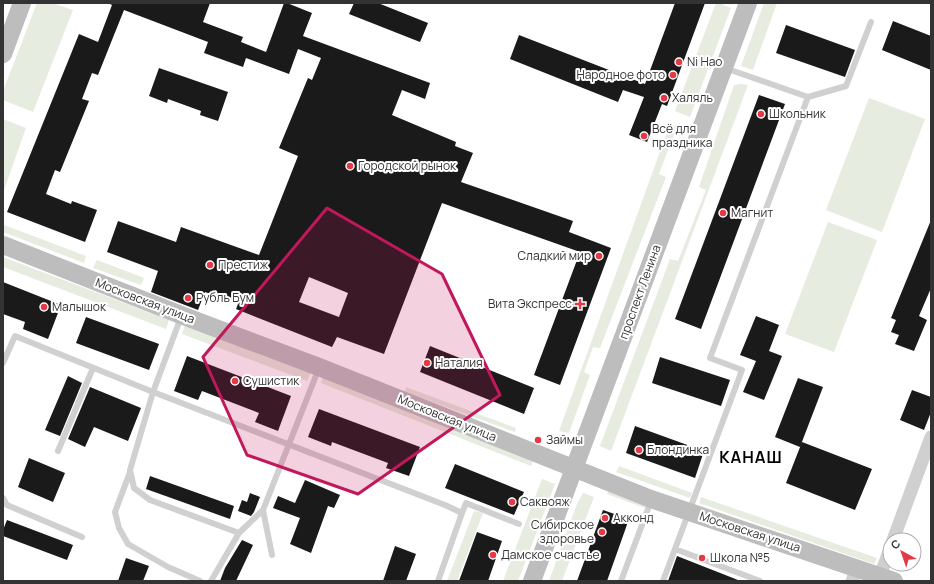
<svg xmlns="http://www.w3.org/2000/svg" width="934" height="584" font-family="Manrope,sans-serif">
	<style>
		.green { fill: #e6ecdf }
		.building { fill: #1a1a1a; fill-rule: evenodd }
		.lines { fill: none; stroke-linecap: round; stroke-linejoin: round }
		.lane { stroke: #d0d0d0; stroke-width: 6 }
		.street { stroke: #d0d0d0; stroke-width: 13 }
		.secondary { stroke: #bdbdbd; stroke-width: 18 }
		.marked { fill: #c2185b; fill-opacity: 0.2; stroke: #c2185b; stroke-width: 3; stroke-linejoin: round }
		.poi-dot { fill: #e63946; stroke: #fff; stroke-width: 1.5 }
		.labels { text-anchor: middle; stroke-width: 4; stroke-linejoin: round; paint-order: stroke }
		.poi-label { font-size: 12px; fill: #333; stroke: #fff; text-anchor: start }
		.street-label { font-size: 12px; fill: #333; stroke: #fff }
		.district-label { font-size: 16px; font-weight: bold; letter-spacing: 1px; fill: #000; stroke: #fff }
	</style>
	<rect width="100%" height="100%" fill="#fff"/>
	<path class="green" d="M37,3h15l21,7 -40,102 -30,-12v-9z
		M716,3h7v2l8,3 -41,109 -15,-6z
		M764,3h13l-24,67 -12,-4z
		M741,84l7,1 -137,366 -11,-5 70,-187 8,2 28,-71 -7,-3 35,-102z
		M869,98l56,21 -43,113 -56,-22z
		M3,119l23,9 -23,65z
		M670,124l14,5 -3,7 -7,-2 -15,40 7,3 -66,171 -7,-1 -9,25 6,3 -21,58 -10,-2z
		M828,222l49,18 -43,112 -49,-18z
		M4,225l82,31 -2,7 -81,-31z
		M3,257l166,63 -3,9 -163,-62z
		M97,260l47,18 -3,7 -48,-17z
		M185,325l126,47 -4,9 -125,-47z
		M323,376l211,82 -3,8 -210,-83z
		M406,387l110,41 -1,4 -110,-40z
		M619,466l73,27 -2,5 -74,-26z
		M542,479l13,5 -37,97h-15z
		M609,487l38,16 -2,5 -38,-14z
		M583,493l11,4 -32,84h-13l28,-77z
		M701,497l176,61 -3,6 -175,-61z
		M474,511l9,2 -26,68h-10z"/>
	<path class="building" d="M108,3h102l-7,19 40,15 -2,5 25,10 18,-49h3l25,10 -9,23 127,47 -5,16 -23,-9 -10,25 64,27 -1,4 18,7 -12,29 112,39 -4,11 42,16 -51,137 -26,-10 46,-123 -138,-49 -58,151 -47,-17 -5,10 -96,-38 2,-5 -33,-12 -7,18 -47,-18 7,-21 -51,-19 11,-31 58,21 5,-15 78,28 39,-99 -19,-8 29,-70 4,2 9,-22 -23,-9 -9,25 -43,-16 -3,9 -39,-14 4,-11 -84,-32 -26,65 -6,-2 -10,26 7,2 -29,71 -5,-2 -9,24 25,10 1,-3 25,9 -12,32 -78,-30 72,-178 19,8 14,-37zM309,277l39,16 -9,24 -40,-15z
		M354,3h24l50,20 -8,19 -71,-28z
		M675,3h30l-38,103 -5,-2 -15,38 -18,-7 15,-38 -21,-7 -5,12 -108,-43 9,-24 126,49z
		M893,21l38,15v34l-49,-20z
		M786,25l69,25 -10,27 -69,-24z
		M159,68l69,24 -10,29 -18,-6 1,-4 -33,-12 -1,4 -18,-7z
		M759,95l26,9 -84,225 -26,-10z
		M931,220v68l-12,28 8,4 -13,31 -19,-7 4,-9 -8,-3 5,-12 -5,-2z
		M3,282l58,23 -13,34 -25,-10 2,-7 -22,-8z
		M756,316l23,9 -10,26 13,5 -18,44 -21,-8 13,-31 -16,-6z
		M86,317l73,27 -10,26 -73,-27z
		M430,346l104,42 -10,26 -104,-42z
		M187,356l104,40 -13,35 -23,-9 4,-9 -57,-22 -4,9 -24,-9z
		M660,357l70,23 -9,26 -69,-23z
		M68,376l14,7 -22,53 -15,-6z
		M798,378l25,9 -23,60 -25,-10z
		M90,387l51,21 -13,33 -34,-14 -9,20 -17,-8z
		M912,390l19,7v15l-7,18 -24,-10z
		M319,409l101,38 -11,29 -23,-8 2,-5 -56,-21 -1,4 -23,-9z
		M635,426l69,25 -9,27 -69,-25z
		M802,442l70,27 -17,41 -69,-27z
		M29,458l36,15 -12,29 -35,-15z
		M455,464l69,28 -10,23 -69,-27z
		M150,476l84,30 -4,13 -84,-30z
		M305,480l35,15 -6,13 -6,-2 -17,47 -21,-9 10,-26 -27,-10 5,-12 17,7z
		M250,493l10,4 -6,15 -3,4 -13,-5 4,-11 5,2z
		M603,510l26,9 -22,62h-30z
		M7,520l66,25 -6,15 -64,-24v-6z
		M477,532l25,9 -14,40h-29z
		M242,540l11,5 -17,36h-16l5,-13z
		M395,546l21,8 -10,27h-23z
		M677,556l61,24v1h-70z
		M126,558l23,8 -6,15h-25z"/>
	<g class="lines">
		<path class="lane" d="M808,97l38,-11 25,-64
			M181,317l-28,75 -23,78 4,18 16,12 89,33 24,-23 56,-142
			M3,363l12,-27 138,56 292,113 17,8 -24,68
			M58,451l35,-83
			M130,472l-15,40 4,16 9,16 40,23 32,14
			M3,498l4,7 75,32
			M263,510l9,45
			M462,513l4,-10 53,21
			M675,549l85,32
			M211,581l28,-48
			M621,581l30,-80
			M663,581l79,-211 -32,-12 98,-261 -83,-29"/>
		<path class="street" d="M893,540l38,-103
			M880,576l10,-27
			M852,581l5,-13"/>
		<path class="secondary" d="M3,54l19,-51
			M3,245l178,70 138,52 332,132 243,82
			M532,581l216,-578"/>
	</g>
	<path class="marked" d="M327,208l115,66 58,121 -142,99 -111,-39 -44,-98z"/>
	<g class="poi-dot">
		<circle cx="679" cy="62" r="4"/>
		<circle cx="673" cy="75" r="4"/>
		<circle cx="664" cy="98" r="4"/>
		<circle cx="761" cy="114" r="4"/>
		<circle cx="644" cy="136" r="4"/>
		<circle cx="350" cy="166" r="4"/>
		<circle cx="723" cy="213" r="4"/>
		<circle cx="599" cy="256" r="4"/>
		<circle cx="210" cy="265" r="4"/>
		<circle cx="188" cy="298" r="4"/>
		<path d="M578 298h4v4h4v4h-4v4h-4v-4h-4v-4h4z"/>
		<circle cx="44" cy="307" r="4"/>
		<circle cx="427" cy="363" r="4"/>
		<circle cx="235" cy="381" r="4"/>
		<circle cx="538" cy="440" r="4"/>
		<circle cx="639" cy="450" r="4"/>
		<circle cx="512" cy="502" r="4"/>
		<circle cx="605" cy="518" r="4"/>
		<circle cx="602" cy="532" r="4"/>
		<circle cx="493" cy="555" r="4"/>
		<circle cx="702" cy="558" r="4"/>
	</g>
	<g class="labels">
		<g class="poi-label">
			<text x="687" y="66">Ni Hao</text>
			<text x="665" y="79" text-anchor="end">Народное фото</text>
			<text x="672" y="102">Халяль</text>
			<text x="769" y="118">Школьник</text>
			<text x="652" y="133">Всё для<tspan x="652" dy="14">праздника</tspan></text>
			<text x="358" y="170">Городской рынок</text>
			<text x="731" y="217">Магнит</text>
			<text x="591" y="260" text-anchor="end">Сладкий мир</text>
			<text x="218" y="269">Престиж</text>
			<text x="196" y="302">Рубль Бум</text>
			<text x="572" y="308" text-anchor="end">Вита Экспресс</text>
			<text x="52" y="311">Малышок</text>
			<text x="435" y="367">Наталия</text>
			<text x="243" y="385">Сушистик</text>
			<text x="546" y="444">Займы</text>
			<text x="647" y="454">Блондинка</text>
			<text x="520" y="506">Саквояж</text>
			<text x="613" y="522">Акконд</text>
			<text x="594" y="529" text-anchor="end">Сибирское<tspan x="594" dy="14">здоровье</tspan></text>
			<text x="501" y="559">Дамское счастье</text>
			<text x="710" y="562">Школа №5</text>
		</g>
		<g class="street-label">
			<text transform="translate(640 292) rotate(-70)" y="4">проспект Ленина</text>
			<text transform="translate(145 301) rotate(21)" y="4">Московская улица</text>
			<text transform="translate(447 418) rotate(22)" y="4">Московская улица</text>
			<text transform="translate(750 532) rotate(18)" y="4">Московская улица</text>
		</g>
		<g class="district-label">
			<text x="751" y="463">КАНАШ</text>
		</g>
	</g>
	<rect width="934" height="584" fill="none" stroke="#333333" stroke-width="8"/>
	<g transform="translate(902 552) rotate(320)"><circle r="19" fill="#ffffff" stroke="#adadad"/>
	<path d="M0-3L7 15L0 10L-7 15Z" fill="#e63946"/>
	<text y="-6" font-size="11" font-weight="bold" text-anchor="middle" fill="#333333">С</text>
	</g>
</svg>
